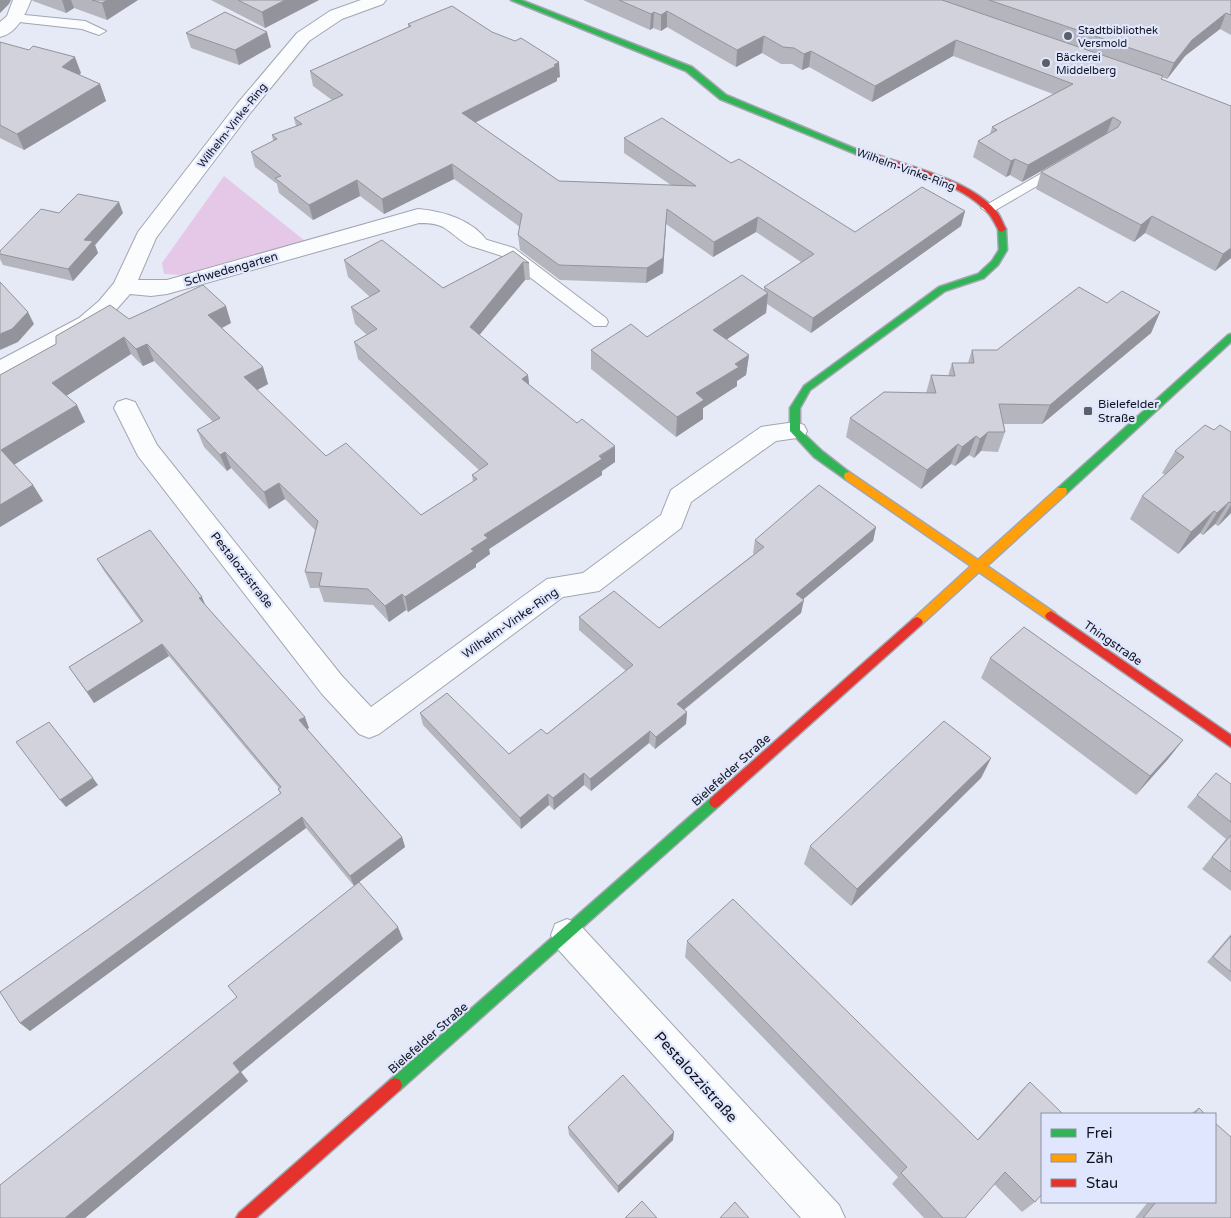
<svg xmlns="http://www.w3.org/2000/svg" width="1231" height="1218" font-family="'Varela Round',sans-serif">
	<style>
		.green { fill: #e5c7e7 }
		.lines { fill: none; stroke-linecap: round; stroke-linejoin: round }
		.lane-casing { stroke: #a2a6b0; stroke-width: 2 }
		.street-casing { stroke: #a2a6b0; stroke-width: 2 }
		.fast-casing { stroke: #a2a6b0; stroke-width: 3 }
		.slow-casing { stroke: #a2a6b0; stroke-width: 3 }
		.jam-casing { stroke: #a2a6b0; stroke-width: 3 }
		.lane { fill: #fbfcfe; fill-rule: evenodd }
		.street { fill: #fbfcfe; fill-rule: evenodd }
		.fast { fill: #30b455; fill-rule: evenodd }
		.slow { fill: #ff9f0a; fill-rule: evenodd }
		.jam { fill: #e5322d; fill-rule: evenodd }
		.wall { fill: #b5b5be }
		.shaded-wall { fill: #93939b }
		.building { fill: #d2d2dd; stroke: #93939b }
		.poi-dot { fill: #5c5f69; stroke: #dfe6fd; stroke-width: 2 }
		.labels { text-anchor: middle; stroke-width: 4.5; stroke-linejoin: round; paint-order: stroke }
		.far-poi-label { font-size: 11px; fill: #11141d; stroke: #dfe6fd; text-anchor: start }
		.far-street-label { font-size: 11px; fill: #11141d; stroke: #dfe6fd }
		.street-label { font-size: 12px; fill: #11141d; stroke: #dfe6fd }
		.poi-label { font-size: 12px; fill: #11141d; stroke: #dfe6fd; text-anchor: start }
		.near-street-label { font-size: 15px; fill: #11141d; stroke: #dfe6fd }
	</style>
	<rect width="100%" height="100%" fill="#e6eaf6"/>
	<path class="green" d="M224,176l81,65 -123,34 -18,-1 -2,-11z"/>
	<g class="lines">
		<defs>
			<path id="lane" d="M15,14l70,7 21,10 -7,4 -17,-6 -72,-8 -1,-3z
				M1061,162l5,1 2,3 -2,3 -72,42 -5,2 -8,-5z
				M477,237l37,11 92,70 2,4 -2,4h-12l-92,-70 -31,-10 -2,-4 2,-4z"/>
			<path id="street" d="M13,0h18c-6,15 -14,33 -31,37v-15l7,-6z
				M361,0h25l-3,4 -41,15 -33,22 -58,71 -95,126 -18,42h29l251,-71c25,2 55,11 70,33l-3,5c-18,4 -28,-12 -42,-20 -8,-4 -16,-4 -24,-4l-252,71 -16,2 -21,-2 -15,17 -20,17 -95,50v-18l79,-42 20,-17 15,-18 24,-51 99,-128 60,-71 33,-22z
				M126,399l9,3 22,43 185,231 29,31 176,-128 36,-6 78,-58 10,-25 90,-63 34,-5 9,3 3,6 -3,6 -28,4 -85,61 -10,26 -82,63 -36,6 -184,137 -10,4 -10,-4 -37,-40 -184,-238 -24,-48 3,-6z
				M567,919l12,5 260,281 6,13h-44l-246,-272 -4,-11 4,-11z"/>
			<path id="fast" d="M511,0h10l171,67 34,28 137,57 -7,2 -136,-55 -34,-28z
				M1002,226l4,3 1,21 -9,15 -14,13 -39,13 -135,99 -10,18v22l22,21 32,25 -5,4 -4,-1 -31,-22 -24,-26v-23l14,-22 135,-99 39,-13 14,-13 7,-11 -1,-21z
				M1231,334v8l-165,152h-8l-1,-3 1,-3 170,-153z
				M715,796l4,2 2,4 -2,4 -319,284 -5,2 -5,-2 -2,-5 2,-5 321,-282z"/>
			<path id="slow" d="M849,472l129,88 80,-72h8l1,3 -1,3 -79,72 68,47 2,3 -2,3h-8l-68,-47 -58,53h-8l-2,-3 2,-3 58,-53 -126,-87 -1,-3 1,-3z"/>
			<path id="jam" d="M856,150h6c39,14 109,29 135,62 4,5 6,12 9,17l-4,3 -3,-1c-3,-5 -6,-12 -10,-17 -29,-34 -92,-46 -133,-60z
				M1051,611l180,124v12l-184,-128 -2,-3 2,-3z
				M917,617l4,2 2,3 -2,3 -202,181 -4,2 -4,-2 -2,-4 2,-4 202,-179z
				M395,1078l5,2 2,5 -2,5 -144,128h-20l3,-5 151,-133z"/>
		</defs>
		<use href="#lane" class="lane-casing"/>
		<use href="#street" class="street-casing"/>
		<use href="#fast" class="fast-casing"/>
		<use href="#slow" class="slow-casing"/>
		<use href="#jam" class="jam-casing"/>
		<use href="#lane" class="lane"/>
		<use href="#street" class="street"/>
		<use href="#fast" class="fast"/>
		<use href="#slow" class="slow"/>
		<use href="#jam" class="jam"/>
	</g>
	<path class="wall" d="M32,0h106l-31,20 -33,-12 -8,5 -33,-12z
		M211,0h108l-54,28z
		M583,0h648v35l-11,-6 -35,27 -18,23 -5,-2v2l69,179 -16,13 -70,-38 -11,9 -98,-53 5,-17 66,-39 -85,49 -12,-7 -4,2 -33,-20 5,-16 12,-7 2,-7 61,-33 -100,-38 -81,46 -63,-35 -7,3 -10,-6h-11l-19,-11 -26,14 -69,-40 -6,4 -8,-3 -3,2z
		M408,24l152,53 -3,1v3l-82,42 84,58 112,4 -47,-32v-15l107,25 124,69 110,-21 -4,15 -150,107 -44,-29 -1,9 -40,27 23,15 -3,20 -9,6v5l-34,22v11l-27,18 -85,-68v-19l56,-13 117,-47v-3l37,-25 -45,-30 -43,25 -47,-33 -3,49 -17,10 -86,-3 -40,-30 -2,-15 2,-8 -66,-48 -70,35 -24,-18 -47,24 -34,-27 -2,-9 -22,-17 -4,-15 22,-11 -1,-6 24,-9 -2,-8 38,-18 -19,-14 -3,-15 98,-43z
		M186,33l85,14 -32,18 -48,-17z
		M0,42l81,31 -2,2 21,9 6,17 -82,49 -24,-12z
		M59,213h64l-28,32 3,8 -25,28 -70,-16 -3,-6v-8z
		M513,251l16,12 1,17h-5l-46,55 49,40 1,10 86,77 -13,9v4l-113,74 1,5 -14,10v3l-68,45 -2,-2 -17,12 -16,-17 -49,-3 -5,-14h-9l-5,-16 10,-42 -30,-31 -16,10 -38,-41 -4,3 -23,-24 -7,-17 16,-8 -59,-61 -11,5 -12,-12 -65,42 19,26 -71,43 19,20 10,16 -43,26v-152l129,-56 102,4 -9,5 41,39 5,17 -11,6 69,66 95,59 52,-33 -1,-7 7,-5 -121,-111 -4,-17 13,-7 -12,-11 -4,-17 19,-10 -22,-20 -4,-17 99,28z
		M1107,303l53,9 -9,21 -109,91h-38l1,8 -7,20 -17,-1 -7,7 -5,-3 -14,11 -4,-2 -30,25 -75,-52 4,-19 76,-25 5,-18 17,1 4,-13h16l4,-13h25z
		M1214,430l17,2v81l-13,13 -3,-2 -12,11 -3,-2 -22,21 -48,-35 12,-23 23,-21 -3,-2 13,-22z
		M876,527l-3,14 -70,58 -2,14 -117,97 3,2 -1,12 -31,25 -6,-6 -58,48 -7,-6 -30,25 -5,-5 -28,24 -98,-104 -3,-12 89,41 38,-20 79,-63 -47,-41v-13l80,11 95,-74 -1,-1 2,-13z
		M97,559l110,48 102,121 -2,1 95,108 3,10 -46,35 44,57 -162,133 7,9 -163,137 152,-221 117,-111 -48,-58 -276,203 -10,-8 260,-230 -2,-4 1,-1 -110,-132 -75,47 -25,-36 72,-45 -37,-51z
		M990,658l193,82 -15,19 -32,36 -155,-117z
		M991,758l-10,20 -130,128 -47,-42 6,-18z
		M1231,784v107l-29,-22 24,-30 -39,-32 10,-12z
		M1231,934v48l-24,-20z
		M687,941l290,199 40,-45 13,-13 5,120 -13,10 -28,-28 -29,34h-41l-32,-34 6,-7 -213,-220z
		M1199,1108l6,6h-15z
		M568,1127l105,13 -55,53 -49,-58z
		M1148,1202h67l16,16h-96z"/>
	<path class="shaded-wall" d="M0,0h11l-2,4 -9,9z
		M62,0h9l3,8 -8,5z
		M107,0h31l-31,20 -5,-17z
		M285,0h34l-54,28 -3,-16z
		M667,11v16l-6,4v-16z
		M654,12l-1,16 -3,2 1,-16z
		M1226,13l-6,16 -35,27 -18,23 7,-16 18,-23z
		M267,32l4,15 -32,18 -4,-15z
		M764,36l-2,17 -26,14 1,-17z
		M956,40l-3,16 -81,46 3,-16z
		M811,51l-2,16 -7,3 2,-16z
		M75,57l6,16 -12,10 -7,-16z
		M559,62l1,15 -3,1v3l-93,47 -2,-15z
		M100,84l6,17 -82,49 -7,-16z
		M1113,117l-6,16 -85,49 6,-17z
		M1015,159l-5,16 -4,2 5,-16z
		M452,164l2,15 -70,35 -2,-15z
		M357,180l3,16 -47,24 -4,-15z
		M119,202l4,11 -28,32 3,8 -25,28 -5,-12 16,-29z
		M667,209l-4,64 -17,10 1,-15z
		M965,211l-4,15 -150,107 2,-15z
		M1152,216l-7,17 -11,9 7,-17z
		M758,217l-2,15 -43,25 1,-15z
		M1231,248v10l-16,13 8,-17z
		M523,262l2,18 -53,64 -2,-17z
		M768,293l-2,20 -55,37 2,-20z
		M226,306l5,17 -17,9 -6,-17z
		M28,312l6,12 -16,18 -18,8v-16z
		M1160,312l-9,21 -109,91 8,-19z
		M124,337l7,17 -71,46 -8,-17z
		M147,344l7,17 -11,5 -7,-17z
		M749,355l-3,20 -9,6v5l-34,22v11l-27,18 1,-20 19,-24 39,-29z
		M263,367l5,17 -18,10 -6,-17z
		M528,375l2,17 -8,-13z
		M77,405l8,17 -75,45 -9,-17z
		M988,432l-7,19 -7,7 6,-19z
		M976,436l-7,19 -14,11 7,-19z
		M958,444l-7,20 -30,25 6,-19z
		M615,446v16l-13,9v4l-113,74 1,5 -14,10v3l-68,45 -3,-15 66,-48 13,-14z
		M225,452l6,16 -4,3 -7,-16z
		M279,483l6,16 -16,10 -5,-17z
		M33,485l10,16 -43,26v-22z
		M1229,502l-14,22 -12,11 14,-22z
		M1231,505v8l-13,13z
		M1214,511l-14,22 -22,21 13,-22z
		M876,527l-3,14 -79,66 2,-13z
		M402,594l4,16 -17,12 -4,-16z
		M202,597l5,12 -8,-11z
		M804,600l-3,13 -125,103 1,-12z
		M162,644l7,12 -75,47 -7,-11z
		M687,712l-1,12 -31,25 1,-12z
		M305,717l4,11 -5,3 -5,-11z
		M650,731l-1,12 -58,48 -1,-12z
		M1183,740l-15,19 -32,36 14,-19z
		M991,758l-10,20 -130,128 6,-17z
		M584,773v12l-30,25 -1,-12z
		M93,778l5,7 -32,22 -6,-7z
		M548,794l1,11 -28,24 -1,-11z
		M302,817l4,11 -276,203 -10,-8z
		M402,837l3,10 -51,39 -4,-10z
		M398,927l5,12 -162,133 7,9 -163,137h-20l168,-155z
		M674,1132l-1,8 -55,53v-7z"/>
	<path class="building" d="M92,0h15l-5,3z
		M238,0h47l-23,12z
		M619,0h323l221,76 -2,3 70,27v142l-8,6 -71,-38 -11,9 -100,-53 77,-45 3,-5 -8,-5 -85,48 -13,-6 -4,2 -33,-20 19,-11 -5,-3 81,-43 -117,-44 -81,46 -64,-35 -7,3 -10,-6 -11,-1 -19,-11 -27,14 -70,-39 -6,4 -7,-3 -3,2z
		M989,0h242v15l-5,-2 -34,27 -18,23z
		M452,6l40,26 23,9 6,-3 38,24 -5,3 2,1 -94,47 97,68 137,5 -72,-48 38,-20 69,45 8,-4 116,73 67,-45 43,24 -152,107 -49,-31 50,-33 -56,-37 -44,25 -47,-33 -4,49 -16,10 -88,-3 -41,-30 4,-21 -70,-50 -70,35 -25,-19 -48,25 -34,-27 6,-2 -30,-24 26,-13 -5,-4 30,-11 -8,-6 49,-23 -33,-24 101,-45 -3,-2z
		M225,12l42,20 -32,18 -49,-17z
		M0,42l29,8 4,-4 42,11 -13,10 38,17 -83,50 -17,-9z
		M78,194l41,8 -35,38 9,1 -25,28 -68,-15v-3l41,-42 18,4z
		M382,240l61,48 70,-37 16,12 -6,-1 -53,65 58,48 -6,4 55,44 5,-4 33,27 -16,10 3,3 -118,76 4,3 -17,11 3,2 -69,46 -3,-3 -17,12 -17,-17 -49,-3 3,-13 -17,-1 13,-51 -39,-38 -15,9 -39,-40 -5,3 -23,-25 23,-12 -73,-74 -11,5 -12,-12 -72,46 25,22 -76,45 32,35 -33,20v-130l56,-31v-8l54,-31 19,14 74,-34 23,21 -18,9 55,52 -19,10 82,79 20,-13 75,72 56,-36 -5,-4 16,-11 -134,-122 23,-13 -26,-22 29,-16 -36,-31z
		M742,275l26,18 -55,37 36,25 -14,9 4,3 -43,26 8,7 -27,17 -86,-67 40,-26 16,13z
		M0,282l28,30 -16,17 -12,5z
		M1079,287l28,16 15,-12 38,21 -110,93 -51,-1 6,28h-17l-8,7 -4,-3 -14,11 -4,-3 -31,26 -77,-52 34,-26 52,1 -5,-18 24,1 -3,-13h22l-2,-13h25z
		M1205,425l9,5 6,-5 11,7v71l-2,-1 -12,11 -3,-2 -23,21 -49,-36 42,-39 -9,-6z
		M819,485l57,42 -80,67 8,6 -127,104 10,8 -31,25 -6,-6 -60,48 -6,-6 -31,25 -5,-4 -28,24 -100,-105 27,-20 62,61 32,-25 6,5 86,-69 -54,-48 35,-26 45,37 105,-81 -9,-7z
		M150,530l52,67 -3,1 106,119 -6,3 103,117 -52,39 -48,-59 -282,206 -20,-31 281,-199 -3,-4 3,-2 -119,-143 -75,48 -18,-25 74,-46 -46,-62z
		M1024,627l159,113 -33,36 -160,-118z
		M944,721l47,37 -134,131 -47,-43z
		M49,722l44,56 -33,22 -44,-58z
		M1216,773l15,11v38l-34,-27z
		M1231,835v37l-19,-15z
		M359,882l39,45 -165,136 7,9 -175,146h-65v-33l237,-188 -9,-11z
		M733,899l245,241 52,-58 33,32h-21v80l-7,8 -30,-30 -40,46h-22l-42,-45 6,-6 -220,-226z
		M1231,936v36l-18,-15z
		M623,1075l51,57 -56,54 -50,-59z
		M1199,1108l6,6h-11z
		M1215,1123l16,14v81h-88l13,-16h59z
		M642,1201l15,17h-32z
		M735,1202l14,16h-29z"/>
	<g class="poi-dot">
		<circle cx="1068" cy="36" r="5"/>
		<circle cx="1046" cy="63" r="5"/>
		<rect x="1083" y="406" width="10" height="10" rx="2.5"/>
	</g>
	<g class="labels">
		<g class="far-poi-label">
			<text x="1078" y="34">Stadtbibliothek<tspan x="1078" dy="13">Versmold</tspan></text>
			<text x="1056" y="61">Bäckerei<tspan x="1056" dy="13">Middelberg</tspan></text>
		</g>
		<g class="far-street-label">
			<text transform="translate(232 125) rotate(-52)" y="4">Wilhelm-Vinke-Ring</text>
			<text transform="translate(906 169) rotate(20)" y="4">Wilhelm-Vinke-Ring</text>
		</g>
		<g class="street-label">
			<text transform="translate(231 269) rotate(-16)" y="4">Schwedengarten</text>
			<text transform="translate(242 570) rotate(52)" y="4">Pestalozzistraße</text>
			<text transform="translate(510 623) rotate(-35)" y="4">Wilhelm-Vinke-Ring</text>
			<text transform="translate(1113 643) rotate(35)" y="4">Thingstraße</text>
			<text transform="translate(731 770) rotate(-42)" y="4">Bielefelder Straße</text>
			<text transform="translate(428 1038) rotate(-41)" y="4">Bielefelder Straße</text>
		</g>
		<g class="poi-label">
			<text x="1098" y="408">Bielefelder<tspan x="1098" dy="14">Straße</tspan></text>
		</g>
		<g class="near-street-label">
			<text transform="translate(696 1077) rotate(48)" y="5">Pestalozzistraße</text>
		</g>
	</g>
	<rect x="1041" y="1113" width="175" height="90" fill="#dfe6fd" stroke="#8d92a3"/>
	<rect x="1051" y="1129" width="25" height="8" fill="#30b455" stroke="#8d92a3"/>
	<text x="1086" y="1138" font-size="15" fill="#11141d">Frei</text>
	<rect x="1051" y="1154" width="25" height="8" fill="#ff9f0a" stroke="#8d92a3"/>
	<text x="1086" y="1163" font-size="15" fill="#11141d">Zäh</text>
	<rect x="1051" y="1179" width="25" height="8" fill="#e5322d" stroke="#8d92a3"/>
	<text x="1086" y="1188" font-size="15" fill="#11141d">Stau</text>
</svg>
